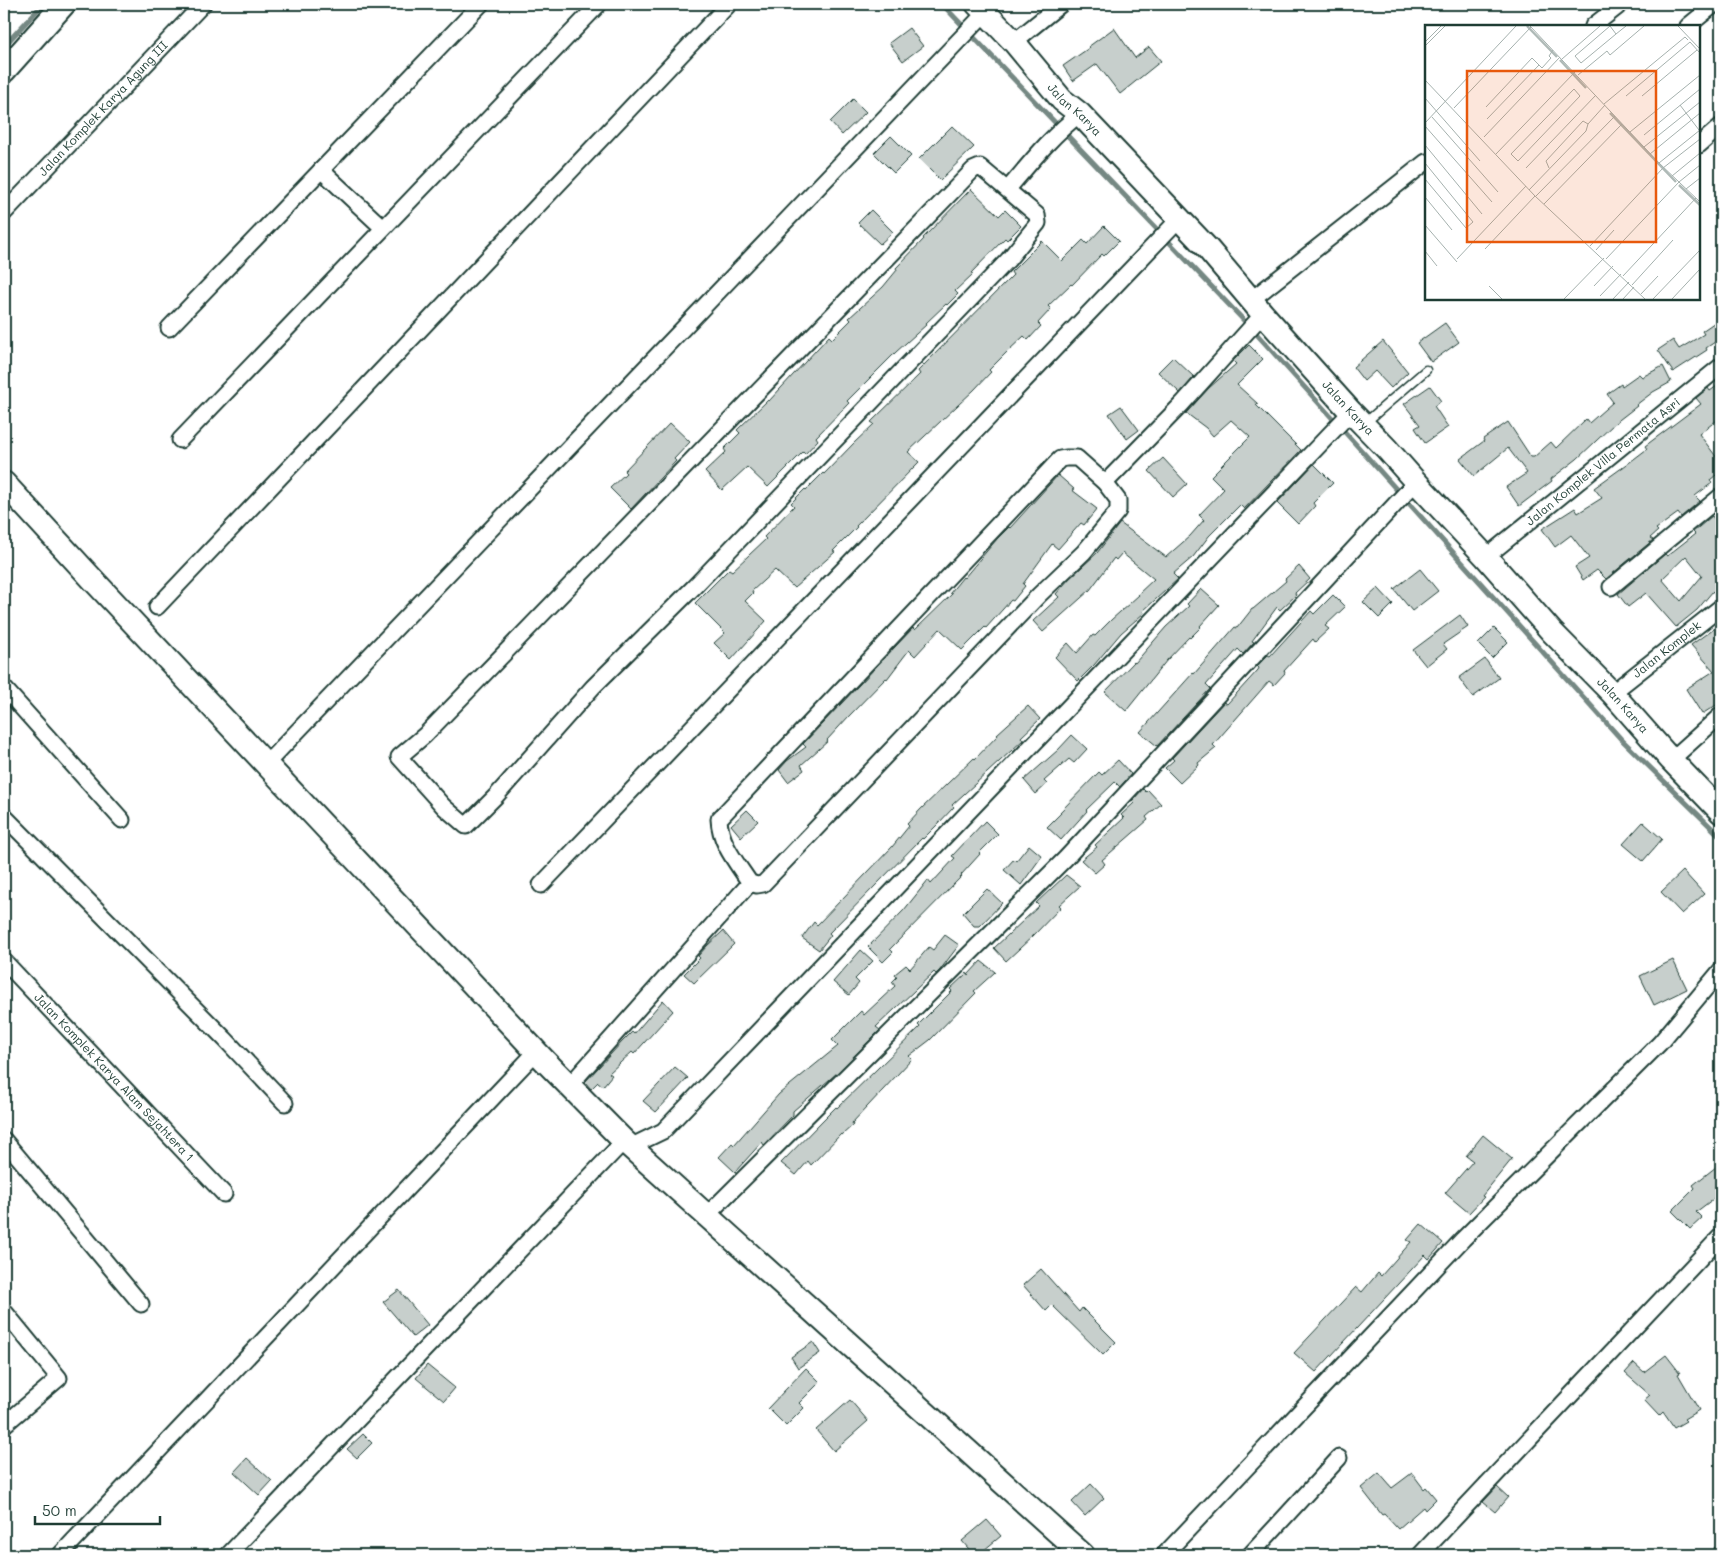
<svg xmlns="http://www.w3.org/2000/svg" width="1725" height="1559" font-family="Mali,sans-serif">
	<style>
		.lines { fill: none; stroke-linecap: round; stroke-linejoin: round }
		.stream { stroke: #758883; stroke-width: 5 }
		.building { fill: #c7cfcc; stroke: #1f3d34; fill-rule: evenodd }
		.lane-casing { stroke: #1f3d34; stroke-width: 11 }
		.street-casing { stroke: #1f3d34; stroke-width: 19 }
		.secondary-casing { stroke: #1f3d34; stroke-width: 26 }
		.lane { stroke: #fff; stroke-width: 8 }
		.street { stroke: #fff; stroke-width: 15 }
		.secondary { stroke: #fff; stroke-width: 22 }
		.labels { text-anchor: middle; stroke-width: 5; stroke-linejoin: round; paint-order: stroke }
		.street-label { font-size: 12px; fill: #1f3d34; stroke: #fff }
		.inset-river { fill: none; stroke: #afbab7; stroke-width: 2.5 }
		.inset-road { fill: none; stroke: #a5b1ae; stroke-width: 1 }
		.view { fill: #e8590c; fill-opacity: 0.15; stroke: #e8590c; stroke-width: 2.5 }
		.inset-edge { fill: none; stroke: #1f3d34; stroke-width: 2.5 }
	</style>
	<rect width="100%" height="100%" fill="#fff"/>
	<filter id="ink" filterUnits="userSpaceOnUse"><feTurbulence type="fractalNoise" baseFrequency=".02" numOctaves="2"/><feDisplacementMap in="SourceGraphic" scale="10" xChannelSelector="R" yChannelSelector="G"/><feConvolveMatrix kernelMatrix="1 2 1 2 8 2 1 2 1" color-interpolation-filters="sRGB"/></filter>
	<g filter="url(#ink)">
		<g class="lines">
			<path class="stream" d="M942,4l311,326 368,409 100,98
				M4,46l39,-42"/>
		</g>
		<path class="building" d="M909,28l14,18 -20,15 -14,-18z
			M1114,28l21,30 14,-11 12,14 -41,33 -23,-30 -24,17 -10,-15 26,-18 -1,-1z
			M853,99l13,13 -24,23 -12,-13z
			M952,126l22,21 -34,33 -21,-21z
			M891,136l20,20 -17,17 -20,-20z
			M971,189l28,27 6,-6 16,16 -14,14 -2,-2 -34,35 2,1 -18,17 3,3 -11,11 -1,-1 -21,20 1,1 -30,27 -49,49 2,2 -33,34 2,3 -13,14 -2,-2 -35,35 -21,-20 -25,23 -17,-18 21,-20 -2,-3 16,-16 -3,-3 31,-30 1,1 60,-65 3,3 19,-19 -2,-2 34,-31 14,-17 -1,-2 28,-29 -1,-1z
			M871,210l22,22 -13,12 -22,-21z
			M1104,226l15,15 -15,15 -2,-2 -30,31 -1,-1 -23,22 3,3 -13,14 3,3 -13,14 -4,-4 -17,16 -18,18 2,2 -17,18 -66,62 11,10 -63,64 1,1 -24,24 2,1 -41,36 -19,-18 -23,21 1,2 -8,8 21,20 -35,39 -17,-17 11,-10 -30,-30 34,-34 3,2 34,-32 -2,-2 30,-31 -3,-3 14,-14 1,1 17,-17 1,1 30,-31 20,-19 -3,-2 49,-48 -2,-3 95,-96 -2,-3 31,-31 20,20 21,-21 4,4z
			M1721,318v20l-15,10 1,2 -34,22 -15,-22 15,-10 6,9 25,-15 -2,-3z
			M1445,323l14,19 -28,20 -14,-19z
			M1383,341l25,31 -17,16 -16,-17 -11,10 -11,-14z
			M1249,345l14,14 -26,26 21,19 -2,1 45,45 -57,59 -4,-4 -31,31 -16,21 -20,17 5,5 -35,32 1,2 -23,20 -27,32 -16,16 -23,-24 13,-14 9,10 16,-18 2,1 16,-16 28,-25 -1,-1 16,-15 -32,-26 -6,7 -2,-2 -24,32 -47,42 -10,-11 26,-24 -3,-3 13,-15 28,-26 23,-30 46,34 24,-21 14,-16 -5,-5 25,-26 -13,-13 39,-39 -19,-17 -18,16 -7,-8 -20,-15 23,-25 27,-24 -3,-3z
			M1173,357l21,20 -14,16 -22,-21z
			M1663,366l8,16 -18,10 -17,13 1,1 -22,17 -38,36 -26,20 1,2 -33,25 -13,-19 21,-14 -19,-25 -34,28 -14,-17 24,-18 -1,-2 25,-17 23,35h3l17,-15 5,6 30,-29 3,4 24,-21 -6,-8 14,-10 1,2 17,-12 3,3z
			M1721,383v34l-22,17 22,29v8l-11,9 2,3 -17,13 5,5 -19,16 -3,-4 -22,16 2,2 -8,7 3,2 -47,39 -9,-9 -14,10 -8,-13 14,-9 -18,-23 -16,12 -13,-18 33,-21 3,5 24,-15 -8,-10 36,-26 17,-13 -2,-3 56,-42 -5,-6 12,-10 2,3z
			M1430,386l11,15 -7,5 14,21 -23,16 -10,-15 5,-3 -16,-21z
			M1121,406l18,24 -12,9 -18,-25z
			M670,423l20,19 -16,17 2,2 -45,48 -21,-21 16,-15 -2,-2z
			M1163,458l24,26 -14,13 -24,-26z
			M1314,464l19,19 -20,20 2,3 -17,18 -21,-21z
			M1058,475l16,14 -2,1 25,19 -13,16 -3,-2 -23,26 -6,-5 -29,40 2,2 -12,15 -2,-1 -25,28 -1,-1 -23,23 -22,-21 -25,27 -6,-6 -22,29 -1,-1 -37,38 -22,24 1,1 -27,24 3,5 -16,12 -9,-12 8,-9 19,-14 -3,-3 110,-116 2,2 37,-36 -2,-1 13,-16 1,1 33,-39 12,-12 1,1z
			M1712,516l9,12v70h-2l-6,-7 -16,19 -21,17 -30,-34 -18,14 -10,-13 47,-40 2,2 28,-22 -2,-2zM1686,556l16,20 -21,25 -19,-22z
			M1299,566l11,13 -15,14 1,2 -16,15 -3,-3 -25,34 2,1 -11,12 -5,-5 -32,36 4,4 -53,57 -17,-14 53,-59 1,1 41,-47 2,1 15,-19h1l33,-28 -1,-2z
			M1420,569l18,22 -26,20 -18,-22z
			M1378,588l15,16 -14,14 -16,-16z
			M1201,589l18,16 -19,21 1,1 -11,11 -1,-1 -22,23 -41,51 -21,-19 29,-30 1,1 31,-36 23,-21 -2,-2z
			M1333,595l12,12 -20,19 4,3 -14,13 -2,-3 -29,32 1,2 -11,12 -5,-4 -56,64 3,3 -18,15 1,2 -19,18 -15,-15 9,-8 -2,-2 52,-56 3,2 31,-34 1,-2 -2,-2 11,-11 2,1 41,-45 3,3z
			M1460,615l8,12 -25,17 4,5 -21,17 -13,-16z
			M1721,623v79l-19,12 -16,-25 28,-18 -23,-26z
			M1494,628l14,14 -16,16 -14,-14z
			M1485,659l14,19 -26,19 -14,-19z
			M1028,706l12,13 -19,18 2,3 -71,65 2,2 -17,18 -14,14 -1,-1 -93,95 2,2 -12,15 -17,-12 12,-16 3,3 75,-78 17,-21 -2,-2 14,-15 53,-51 1,1 23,-24 -1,-1z
			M1072,735l15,14 -13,14 -5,-4 -25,22 3,3 -11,10 -12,-14 34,-30z
			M1118,760l13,14 -11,13 -5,-5 -29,28 1,1 -26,29 -14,-13 14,-14 -1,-1 39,-40 3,3z
			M1143,789l3,3 2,-2 13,14 -15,13 2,3 -46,40 3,4 -10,9 -14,-13 16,-13 -2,-2 29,-27 -3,-3 13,-12 -2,-2z
			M747,810l11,11 -17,16 -10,-12z
			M985,821l13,13 -19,19 1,1 -19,21 1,1 -72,73 3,3 -10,10 -15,-15 36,-37 24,-30 3,4 24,-26 -3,-2z
			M1643,822l19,17 -19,22 -20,-17z
			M1029,845l13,11 -21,29 -17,-15 10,-11 2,2z
			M1683,871l21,23 -22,20 -21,-22z
			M1066,875l14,11 -21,19 2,2 -28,29 -27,25 -12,-13 45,-42 -3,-3z
			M987,889l15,14 -22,23h-6l-11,-13z
			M723,931l11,13 -40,39 -10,-9 16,-16 -2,-2 9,-10z
			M945,935l14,10 -19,25 -4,4 -2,-2 -58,55 4,3 -43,43 -44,38v4l-29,30 -2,-3 -27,30 -16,-15 13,-14 2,2 45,-51 59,-48 -6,-6 29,-29 3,4 31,-29 -3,-4 5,-5 -2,-3 11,-9 4,4 19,-22 4,3z
			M861,950l12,11 -18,18 4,4 -10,12 -16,-13z
			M1673,960l14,29 -33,16 -14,-29z
			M981,961l14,11 -21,19 2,2 -46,47 -21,16 3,3 -60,64 1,2 -11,10 -1,-1 -30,31 -3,-4 -12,14 -15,-12 41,-42 14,-14 1,1 83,-81 -2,-2 34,-34 -2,-2 17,-16 1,2z
			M663,1000l10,11 -39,43 -2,-2 -23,21 3,2 -9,11 -5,-4 -7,7 -6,-7 37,-40 10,-10 2,2z
			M675,1067l13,11 -32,34 -13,-11z
			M1483,1135l29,24 -30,37 2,1 -15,16 -24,-20 28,-32 -7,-5z
			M1721,1163v30l-25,19 6,6 -12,11 -18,-18 23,-23 -2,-3z
			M1421,1224l22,19 -14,16 -4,-4 -109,117 -22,-19 62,-66 6,5 16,-19 3,3 30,-34 -4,-2z
			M1041,1269l38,43 3,-4 34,34 -13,13 -51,-50 -6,6 -23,-26z
			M399,1290l29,35 -15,12 -30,-35z
			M813,1342l7,11 -22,15 -7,-11z
			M1666,1355l14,18 -2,1 21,36 -15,9 2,2 -12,7 -11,-16 -4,4 -15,-16 6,-5 -25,-22 9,-10 10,9z
			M427,1365l28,23 -11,13 -28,-23z
			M806,1368l14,14 -21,21 5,5 -18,18 -18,-18z
			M850,1400l18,21 -34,30 -18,-21z
			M363,1434l9,9 -15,15 -10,-9z
			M247,1458l25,23 -13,14 -25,-23z
			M1379,1473l13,15 20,-15 12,16 2,-2 10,12 -11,11 -2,-3 -25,22 -14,-15 -2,1 -21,-27z
			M1091,1484l13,14 -19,18 -13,-14z
			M1497,1487l11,10 -13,15 -12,-10z
			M987,1520l14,16 -23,19h-4l-12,-14z"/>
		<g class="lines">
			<defs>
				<path id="lane" d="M1365,423l61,-53"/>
				<g id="street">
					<path d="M1593,26l28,-22"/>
					<path d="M1688,26l27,-22"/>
					<path d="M1014,42l47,-38"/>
					<path d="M1699,145l22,-19"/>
					<path d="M980,167l57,48 1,8 -30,37 -315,328 -100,99 -97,109 -30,30 -22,-19 -45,-50 26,-22 548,-565z"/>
					<path d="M321,170l62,58"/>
					<path d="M1008,189c22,-26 44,-54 72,-75"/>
					<path id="s1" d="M4,213l199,-209"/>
					<path d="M1251,300l175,-138"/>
					<path d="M169,328l312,-324"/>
					<path d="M180,440l419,-436"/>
					<path d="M1066,458h11l28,25 13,17v11l-34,41 -45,43 -276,289 -6,1 -7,-2c-13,-20 -30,-39 -31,-64l341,-360z"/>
					<path d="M1105,483l77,-79 81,-90"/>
					<path id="s2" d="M1486,557l235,-191"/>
					<path d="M1611,587l110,-91"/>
					<path d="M157,607l572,-603"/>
					<path d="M4,688l118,132"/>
					<path id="s3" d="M1612,693l109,-86"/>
					<path d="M1671,760l50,-45"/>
					<path d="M266,764l719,-751"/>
					<path d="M4,816l221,223 60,64"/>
					<path d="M541,885l638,-666"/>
					<path id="s4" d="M4,961l220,233"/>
					<path d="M569,1086l181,-203"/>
					<path d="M4,1140l137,164"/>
					<path d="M630,1147l33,-16 688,-719"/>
					<path d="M706,1216l359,-357 351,-377"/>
					<path d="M4,1311l55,67 -55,47"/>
					<path d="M60,1555l476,-503"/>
					<path d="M228,1555l396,-414"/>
					<path d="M1164,1555l299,-316 197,-196 61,-73"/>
					<path d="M1250,1555l89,-97"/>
					<path d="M1420,1555l301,-319"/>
					<path d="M1720,1555l1,-1"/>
				</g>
				<g id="secondary">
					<path id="s5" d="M977,4l37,38 48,58 18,14 128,135 55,65 88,98 35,36 30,34 70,75 66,75 60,61 59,67 50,52"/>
					<path d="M4,71l60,-67"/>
					<path d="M4,483l91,99 449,478 80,81 459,414"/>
				</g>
			</defs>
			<use href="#lane" class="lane-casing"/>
			<use href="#street" class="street-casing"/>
			<use href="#secondary" class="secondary-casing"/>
			<use href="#lane" class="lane"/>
			<use href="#street" class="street"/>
			<use href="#secondary" class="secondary"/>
		</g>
	</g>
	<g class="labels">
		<g class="street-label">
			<text dy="4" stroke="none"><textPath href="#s1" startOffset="144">Jalan Komplek Karya Agung III</textPath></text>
			<text dy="4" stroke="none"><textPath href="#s5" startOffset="144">Jalan Karya</textPath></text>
			<text dy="4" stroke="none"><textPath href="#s5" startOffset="549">Jalan Karya</textPath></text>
			<text dy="4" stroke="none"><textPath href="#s2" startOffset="151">Jalan Komplek Villa Permata Asri</textPath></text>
			<text dy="4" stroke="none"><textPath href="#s3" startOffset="70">Jalan Komplek</textPath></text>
			<text dy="4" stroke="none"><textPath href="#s5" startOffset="954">Jalan Karya</textPath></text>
			<text dy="4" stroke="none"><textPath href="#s4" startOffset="160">Jalan Komplek Karya Alam Sejahtera 1</textPath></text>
		</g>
	</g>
	<g transform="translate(1425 25)">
		<rect width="275" height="275" fill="#fff"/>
		<path class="inset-river" d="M102,1l30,31M135,35l26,28M185,88l66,69M254,160l21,20"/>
		<path class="inset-road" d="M105,1l129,137 41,39M253,1l22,23M191,9l-6,-8 -35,30 6,7 35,-29 10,-8M0,17l16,-16M1,20l19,-19M137,34l38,-33M153,50l29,-24 3,4 34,-29M0,55l110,116 110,103M149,64l6,7 -62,65 -7,-7zM201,71l64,-54 10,11M217,71l55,-46M0,73l55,63M179,79l81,-67 3,3M255,80l19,25M61,82l46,-49 10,10 9,-10 -2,-2 4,-6M29,83l77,-81M7,92l66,75M62,94l52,-54M0,98l91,-97M0,101l67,76M205,107l70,-57M219,110l56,-46M59,112l76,-80M0,120l57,69M219,122l56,-45M71,129l79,-82M225,129l50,-41M0,138l48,59 -7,6 -41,-49M234,138l41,-33M101,143l70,-73M124,143l-3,-7 37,-40 5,3M247,151l28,-23M254,157l21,-17M261,164l14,-11M104,165l57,-59 2,-7 17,-19M111,171l79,-80M0,172l27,33M119,179l78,-80M0,200l32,37M165,221l73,-78 37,-29M60,224l50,-53M171,225l18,-20M0,226l12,15M32,234l69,-73M181,234l73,-77M198,251l73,-78M207,260l41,-45M64,261l13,13M169,261l19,-20M216,269l17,-18M175,271l21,-22M139,274l40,-41M188,274l16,-17M198,274l11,-12M228,274l47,-49M247,274l28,-30"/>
		<path class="view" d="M42,46h189v171h-189z"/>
		<rect width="275" height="275" class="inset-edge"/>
	</g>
	<rect width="1725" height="1559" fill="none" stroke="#fff" stroke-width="20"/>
	<rect x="10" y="10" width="1705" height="1539" fill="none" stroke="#1f3d34" stroke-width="2" filter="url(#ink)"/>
	<path d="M35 1516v8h125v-8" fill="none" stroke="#1f3d34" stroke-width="2.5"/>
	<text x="42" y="1516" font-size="15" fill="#1f3d34" stroke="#ffffff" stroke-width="4" paint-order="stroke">50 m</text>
</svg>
